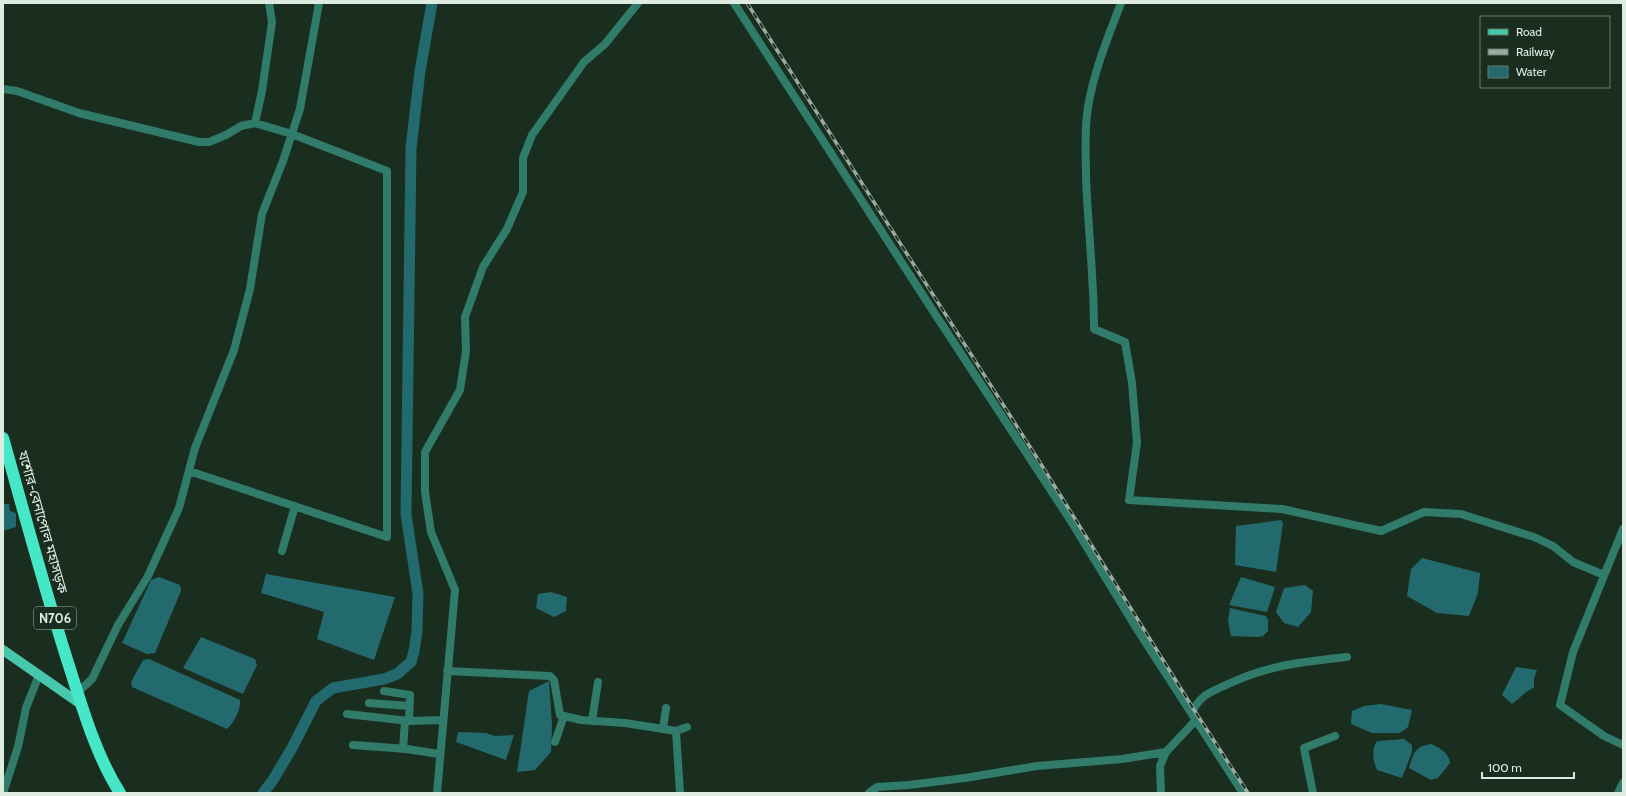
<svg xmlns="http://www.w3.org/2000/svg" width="1626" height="796" font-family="Cabin,'Noto Sans Bengali',sans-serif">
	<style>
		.water { fill: #236a6e }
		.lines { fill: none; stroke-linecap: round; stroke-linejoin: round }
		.river { stroke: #236a6e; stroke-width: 11 }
		.minor { stroke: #307b6a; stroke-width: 8 }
		.major { stroke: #47c8ad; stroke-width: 10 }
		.highway { stroke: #45e7c7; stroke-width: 12 }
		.rail-casing { stroke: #9caba0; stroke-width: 3.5 }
		.rail { stroke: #192e1f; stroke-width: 2; stroke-dasharray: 6; stroke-linecap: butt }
		.labels { text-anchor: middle; stroke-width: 3; stroke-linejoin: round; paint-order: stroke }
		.shield { fill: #192e1f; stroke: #a3b2a7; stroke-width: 1 }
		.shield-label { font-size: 13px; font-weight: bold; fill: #deebe1 }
		.street-label { font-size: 14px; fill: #deebe1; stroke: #192e1f }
	</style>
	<rect width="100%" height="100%" fill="#192e1f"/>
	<path class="water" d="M3,504h6l1,7 6,2v14l-13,4z
		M1281,520l2,3 -7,49 -41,-7 1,-39z
		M1422,558l58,15 -2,20 -9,23 -32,-3 -30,-17 4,-27z
		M266,574l129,23 -21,63 -57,-21 7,-27 -63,-19z
		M159,577l21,8 1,6 -26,62 -8,1 -25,-11 29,-63z
		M1241,577l34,10 -8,25 -38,-7z
		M1305,585l8,6 -2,21 -13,15 -14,-4 -8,-11 8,-24z
		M551,592l16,5 -1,14 -12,6 -18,-9 2,-14z
		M1230,608l36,8 2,4v11l-5,5 -5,1 -27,-1 -3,-15z
		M201,637l54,22 2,6 -14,29 -60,-26z
		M149,659l91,41c1,10 -6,22 -13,29l-95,-42 -1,-5 12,-22z
		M1516,667l21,3 -3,8v10c-9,3 -14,10 -22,16l-10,-9z
		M549,681l3,43 -1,28 -16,18 -18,2 12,-81z
		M1381,704l31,6 -4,17 -8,6h-28l-21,-9 1,-13 12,-5z
		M458,732l28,1 9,3 19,-1 -8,25 -50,-18z
		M1404,739l8,6v7l-10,26 -25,-8c-4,-9 -6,-20 0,-29z
		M1431,744c9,4 18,9 19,19l-12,15 -7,2 -22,-12c5,-15 5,-21 22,-24z"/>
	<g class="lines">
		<path class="river" d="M263,793l10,-13 19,-32 24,-47 17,-13 51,-9 13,-5 14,-12 3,-11 3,-20 1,-37 -12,-80 5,-366 9,-77 12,-68"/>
		<path class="minor" d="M734,3l201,311 134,204 66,108 108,167
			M1121,3c-13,34 -27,68 -33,104 -4,23 -2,47 -2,70 2,51 8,101 8,152l31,13 7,41 5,60 -8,57 153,9 99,22 43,-19 37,2 73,23 19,9 20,16 31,13
			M3,89l14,2 62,22 120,29h10l17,-7 15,-9 14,-3 37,11 95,37v366l-198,-66
			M255,123l7,-32 10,-69 -3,-19
			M1623,529l-50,123 -13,53 44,31 19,9
			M282,551l13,-45
			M447,671l103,5 4,4 6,35 21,5 44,3 51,8 4,62
			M384,691l26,4 -1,26
			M78,692l14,-13 26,-54 30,-49 31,-68 16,-60 39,-98 16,-61 12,-75 21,-53 17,-52 19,-106
			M369,703l40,3
			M1192,713c7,-17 18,-21 34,-28 41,-20 76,-23 121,-28
			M347,714l62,7 34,-1
			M592,721l6,-39
			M663,729l3,-21
			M676,731l11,-4
			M555,742l9,-26
			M353,745l54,4 32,5
			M403,749l2,-28
			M3,793l15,-46 8,-39 13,-33
			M437,793l18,-203 -24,-58 -6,-40v-40l35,-62 6,-39 -1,-34 18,-50 24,-38 16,-37v-34l9,-23 52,-73 21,-18 33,-41
			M869,793l8,-6 32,-2 56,-7 72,-12 85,-7 44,-7 30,-32
			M1161,793l-1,-27 6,-14
			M1313,793l-9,-45 31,-12
			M1618,793l5,-10"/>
		<path class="major" d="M3,650l79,55"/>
		<path class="highway" d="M3,438c22,78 43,157 68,234 13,41 26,85 49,121"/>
		<defs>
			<path id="rail" d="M747,3l292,458 157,252 52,80"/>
		</defs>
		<use href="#rail" class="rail-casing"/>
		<use href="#rail" class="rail"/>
	</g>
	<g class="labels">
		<rect class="shield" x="34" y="607" width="42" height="22" rx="3"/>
		<g class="shield-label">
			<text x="55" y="623">N706</text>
		</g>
		<g class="street-label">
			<text transform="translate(43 522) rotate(74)" y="5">যশোর-বেনাপোল মহাসড়ক</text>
		</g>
	</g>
	<rect width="1626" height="796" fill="none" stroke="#deebe1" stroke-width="8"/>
	<rect x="1480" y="16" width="130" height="72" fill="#192e1f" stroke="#687a6d"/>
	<rect x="1488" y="29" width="20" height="6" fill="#47c8ad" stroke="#687a6d"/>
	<text x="1516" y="36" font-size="12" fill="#deebe1">Road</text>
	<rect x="1488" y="49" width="20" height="6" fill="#9caba0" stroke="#687a6d"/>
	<text x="1516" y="56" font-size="12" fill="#deebe1">Railway</text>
	<rect x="1488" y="66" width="20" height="12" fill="#236a6e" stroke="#687a6d"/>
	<text x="1516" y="76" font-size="12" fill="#deebe1">Water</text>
	<path d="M1482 772v6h92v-6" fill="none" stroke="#deebe1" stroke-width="2"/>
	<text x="1488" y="772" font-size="12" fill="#deebe1" stroke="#192e1f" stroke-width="3" paint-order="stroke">100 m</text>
</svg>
